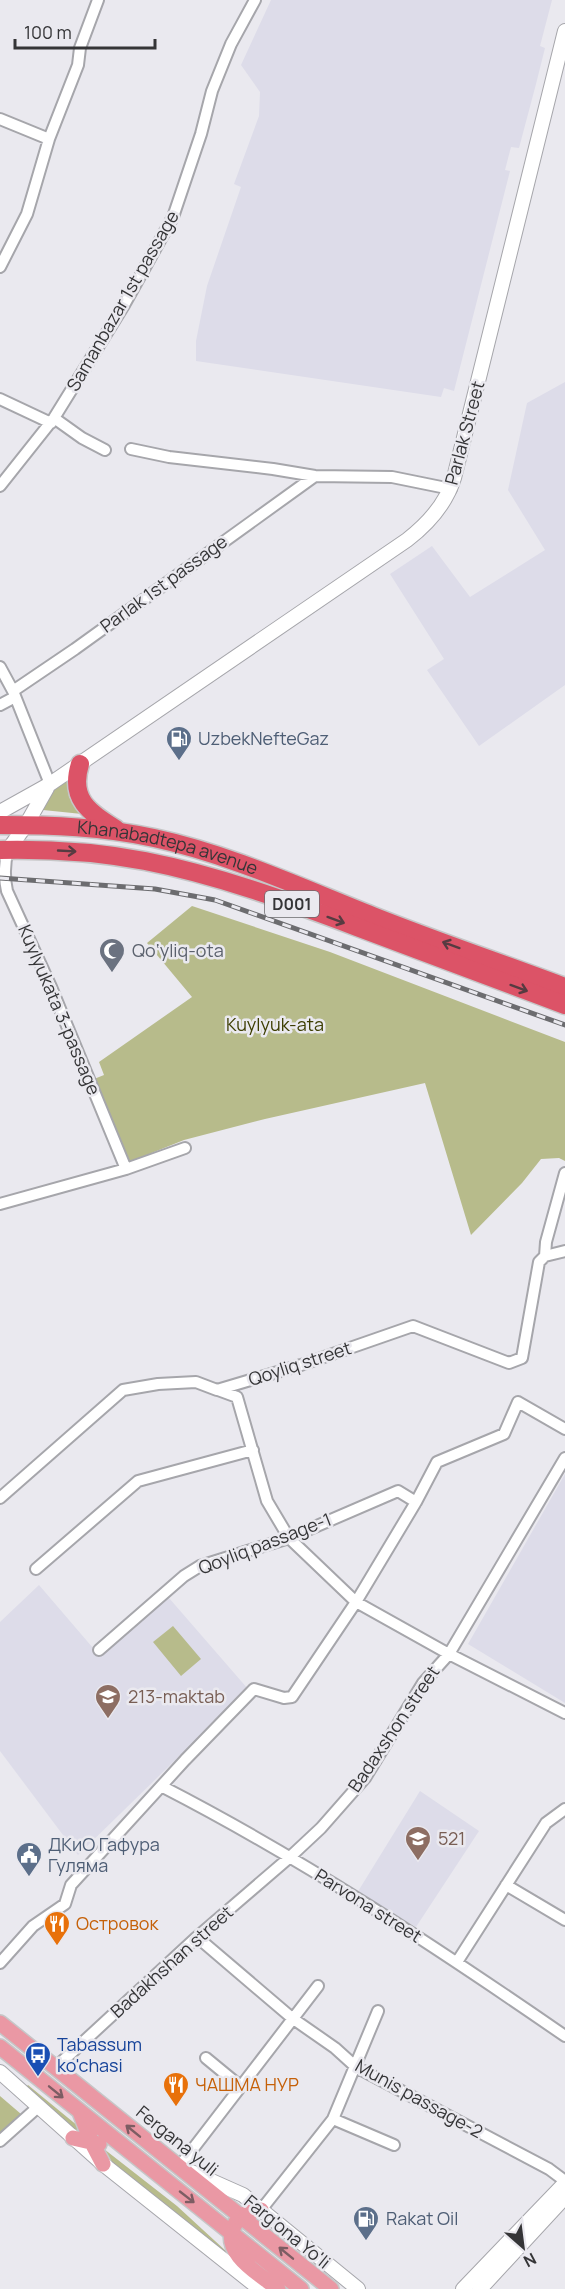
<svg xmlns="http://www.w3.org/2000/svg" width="565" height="2289" font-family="Manrope,sans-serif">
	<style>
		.built { fill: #dddce9 }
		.green { fill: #b7bb8b }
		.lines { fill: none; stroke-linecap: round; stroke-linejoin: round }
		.street-casing { stroke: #a6a6ab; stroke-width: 14 }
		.secondary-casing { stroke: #a6a6ab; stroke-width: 16 }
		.primary-casing { stroke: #c6c6c7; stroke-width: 18 }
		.highway-casing { stroke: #c6c6c7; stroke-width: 21 }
		.street { stroke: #fff; stroke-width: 10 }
		.secondary { stroke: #fff; stroke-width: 14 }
		.primary { stroke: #ea98a4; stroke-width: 15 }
		.highway { stroke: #dc5367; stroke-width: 18 }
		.rail-casing { stroke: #6c6c6f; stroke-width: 5 }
		.rail { stroke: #eae9ef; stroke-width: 3; stroke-dasharray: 9; stroke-linecap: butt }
		.oneway { stroke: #563b41 }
		.oneway2 { stroke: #7d5d63 }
		.labels { text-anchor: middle; stroke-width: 5; stroke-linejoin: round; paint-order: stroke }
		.shield { fill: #eae9ef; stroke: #6b6b6e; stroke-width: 1.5 }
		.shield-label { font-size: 16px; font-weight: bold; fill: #353537 }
		.street-label { font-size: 18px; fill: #353537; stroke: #eae9ef }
		.service-label { font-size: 18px; fill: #4e5e75; stroke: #eae9ef; text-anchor: start }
		.worship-label { font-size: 18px; fill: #5b616d; stroke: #eae9ef; text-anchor: start }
		.park-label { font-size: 18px; fill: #3d3e02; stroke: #eae9ef }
		.education-label { font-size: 18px; fill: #785e54; stroke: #eae9ef; text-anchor: start }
		.food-label { font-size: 18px; fill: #c56008; stroke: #eae9ef; text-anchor: start }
		.transit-label { font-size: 18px; fill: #164399; stroke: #eae9ef; text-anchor: start }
	</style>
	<rect width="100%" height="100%" fill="#eae9ef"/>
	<path class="built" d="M271,0h281l-12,46 5,2 -9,36 -17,64 -8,-1 -6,23 5,1 -56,220 -10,-3 -3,9 -245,-36v-20l11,-55 34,-99 -7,-3 25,-68 1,-24 -19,-27z
		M565,382v303l-86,61 -52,-76 17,-11 -54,-85 42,-28 38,51 75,-47 -37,-60 19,-87z
		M565,1474v229l-97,-59z
		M39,1585l60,70 70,-57 79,91 -170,166 -78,-104v-129z
		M420,1791l59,40 -63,96 -59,-34z"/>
	<path class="green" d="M68,780l1,17 13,17 -39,-4v-12z
		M192,906l138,46 235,90v119l-6,-3 -18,1 -19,24 -51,52 -46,-152 -160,36 -81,21 -55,22 -35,-83 10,-4 -5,-13 93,-65 -45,-54z
		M173,1626l28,33 -20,17 -28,-34z
		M28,2085l56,46 -2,6 -56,-50z
		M0,2096l21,18 -21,20z
		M104,2149l73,57 50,46 -2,1 -123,-98z"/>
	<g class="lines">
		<defs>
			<path id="street" d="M0,119l49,20
				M0,267l27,-53 22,-75 29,-74 2,-17 18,-48
				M0,399l51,24
				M54,418l28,20 23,12
				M131,449l38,8 104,12 42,7 77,1 59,12
				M0,486l54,-68 70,-113 49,-88 28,-83 11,-43 19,-47 24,-44
				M0,667l13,24 37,93
				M13,691l62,-42 240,-173
				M0,705l15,-8
				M8,850c-4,14 -4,27 -1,41l44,96 75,182
				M0,1204l126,-35 59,-21
				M545,1256l20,-5
				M218,1390l19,7 30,104 22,37 67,64 93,52 116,59
				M0,1498l123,-108 35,-6 38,-2 21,8 84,-25 112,-39 96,37 13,-5 17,-96 6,-6 1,-14 19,-69
				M36,1569l102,-88 115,-31
				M99,1650l85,-74 16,-10 89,-28 109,-47 18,11
				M163,1787c140,72 273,160 402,249
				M506,1885l59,35
				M197,1937l95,81 43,30 21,19 193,102 16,12
				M457,1962l89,-139 19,-14
				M0,1963l33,-37 32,-22 6,-19 114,-125 69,-71 30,9 8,-1 64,-95 60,-100 21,-40 67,-28 14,-32 47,27
				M206,2058l34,28
				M55,2068l142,-131 93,-80 31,-29 44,-50 58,-95 26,-29 116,-196
				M333,2119l61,26
				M0,2141l38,-34
				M179,2167l139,-181
				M261,2210l72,-91 45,-108"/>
			<path id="secondary" d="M0,812l50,-28 357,-244c22,-17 39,-36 47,-62l111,-447
				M8,850l18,-25 21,-37
				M0,2072l103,92 157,125
				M189,2171l54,24 115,94
				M463,2289l102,-106
				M480,2289l85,-92"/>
			<path id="primary" d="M0,2023l331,266
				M0,2047l301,242
				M80,2112l12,31 11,21
				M73,2138l26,6
				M261,2210c-11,1 -22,5 -27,16 -13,28 26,48 44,63"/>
			<g id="highway">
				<path d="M80,764c-11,35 9,48 36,65"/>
				<path id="s1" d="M0,825c52,0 103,2 154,13 75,16 148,50 219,78 63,25 128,47 192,71"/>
				<path d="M0,850c49,-1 97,2 145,11 72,14 143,40 212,66 69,26 139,52 208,78"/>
			</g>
		</defs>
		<use href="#street" class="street-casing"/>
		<use href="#secondary" class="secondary-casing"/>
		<use href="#primary" class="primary-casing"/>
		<use href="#highway" class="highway-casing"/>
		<use href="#street" class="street"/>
		<use href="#secondary" class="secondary"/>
		<use href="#primary" class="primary"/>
		<use href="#highway" class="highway"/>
		<defs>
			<path id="rail" d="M0,878l155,11 60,11 350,125"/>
		</defs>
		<use href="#rail" class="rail-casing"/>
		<use href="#rail" class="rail"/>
	</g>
	<defs><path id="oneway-shaft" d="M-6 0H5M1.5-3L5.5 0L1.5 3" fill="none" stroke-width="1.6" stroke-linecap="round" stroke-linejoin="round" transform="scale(1.5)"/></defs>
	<g class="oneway">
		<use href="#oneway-shaft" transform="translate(67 851) rotate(3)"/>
		<use href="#oneway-shaft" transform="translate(336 920) rotate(20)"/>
		<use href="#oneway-shaft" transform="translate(451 945) rotate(-160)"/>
		<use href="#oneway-shaft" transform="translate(519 988) rotate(20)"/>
	</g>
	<g class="oneway2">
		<use href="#oneway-shaft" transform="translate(56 2092) rotate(39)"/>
		<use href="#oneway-shaft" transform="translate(133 2131) rotate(-141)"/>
		<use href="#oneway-shaft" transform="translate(187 2197) rotate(38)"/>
		<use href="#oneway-shaft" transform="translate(286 2253) rotate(-141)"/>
	</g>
	<defs>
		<symbol id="fuel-pin" viewBox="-11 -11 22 30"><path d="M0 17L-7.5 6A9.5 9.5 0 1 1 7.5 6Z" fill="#5c6f8a" stroke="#eae9ef"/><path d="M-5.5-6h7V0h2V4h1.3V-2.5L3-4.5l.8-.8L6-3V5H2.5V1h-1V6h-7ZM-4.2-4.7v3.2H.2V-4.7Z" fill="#fff"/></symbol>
		<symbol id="mosque-pin" viewBox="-11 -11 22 30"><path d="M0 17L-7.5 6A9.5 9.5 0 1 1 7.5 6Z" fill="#6b7280" stroke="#eae9ef"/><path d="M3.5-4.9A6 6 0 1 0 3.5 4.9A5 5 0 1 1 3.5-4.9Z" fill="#fff"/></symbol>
		<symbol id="school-pin" viewBox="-11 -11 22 30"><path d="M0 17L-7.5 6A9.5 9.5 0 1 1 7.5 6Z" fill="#8d6e63" stroke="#eae9ef"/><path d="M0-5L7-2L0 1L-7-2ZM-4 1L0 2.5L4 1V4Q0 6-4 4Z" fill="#fff"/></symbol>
		<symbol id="civic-pin" viewBox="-11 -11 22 30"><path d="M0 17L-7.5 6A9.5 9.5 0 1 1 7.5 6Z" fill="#5c6f8a" stroke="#eae9ef"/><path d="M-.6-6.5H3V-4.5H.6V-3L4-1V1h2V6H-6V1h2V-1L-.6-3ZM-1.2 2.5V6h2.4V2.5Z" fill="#fff"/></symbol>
		<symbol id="restaurant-pin" viewBox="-11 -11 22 30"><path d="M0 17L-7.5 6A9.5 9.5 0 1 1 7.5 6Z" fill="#e8710a" stroke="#eae9ef"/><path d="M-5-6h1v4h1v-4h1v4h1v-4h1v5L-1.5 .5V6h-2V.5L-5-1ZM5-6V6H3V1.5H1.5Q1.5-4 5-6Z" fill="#fff"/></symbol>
		<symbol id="bus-pin" viewBox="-11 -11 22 30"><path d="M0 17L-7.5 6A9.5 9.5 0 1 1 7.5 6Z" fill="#1a4fb4" stroke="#eae9ef"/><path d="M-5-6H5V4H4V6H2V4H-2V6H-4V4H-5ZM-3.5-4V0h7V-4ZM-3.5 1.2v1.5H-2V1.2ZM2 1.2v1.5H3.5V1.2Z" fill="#fff"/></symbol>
	</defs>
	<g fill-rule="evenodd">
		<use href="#fuel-pin" x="164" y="724" width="30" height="40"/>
		<use href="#mosque-pin" x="97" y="936" width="30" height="40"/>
		<use href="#school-pin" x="93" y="1682" width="30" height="40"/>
		<use href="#school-pin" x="403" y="1824" width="30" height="40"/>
		<use href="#civic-pin" x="14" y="1840" width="30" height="40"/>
		<use href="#restaurant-pin" x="42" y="1909" width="30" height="40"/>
		<use href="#bus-pin" x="23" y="2040" width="30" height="40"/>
		<use href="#restaurant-pin" x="161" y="2070" width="30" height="40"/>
		<use href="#fuel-pin" x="351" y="2204" width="30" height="40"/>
	</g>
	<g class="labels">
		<rect class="shield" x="265" y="891" width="54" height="26" rx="4.5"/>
		<g class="shield-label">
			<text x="292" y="910">D001</text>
		</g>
		<g class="street-label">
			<text transform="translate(123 301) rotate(-60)" y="6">Samanbazar 1st passage</text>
			<text transform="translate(465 433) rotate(-75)" y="6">Parlak Street</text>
			<text transform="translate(164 584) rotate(-36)" y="6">Parlak 1st passage</text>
			<text dy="6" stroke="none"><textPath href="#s1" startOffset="170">Khanabadtepa avenue</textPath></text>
			<text transform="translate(59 1010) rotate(67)" y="6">Kuylyukata 3-passage</text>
			<text transform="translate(300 1364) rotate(-18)" y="6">Qoyliq street</text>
			<text transform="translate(265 1544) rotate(-21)" y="6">Qoyliq passage-1</text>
			<text transform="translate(394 1729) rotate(-56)" y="6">Badaxshon street</text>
			<text transform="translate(368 1906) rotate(32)" y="6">Parvona street</text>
			<text transform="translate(172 1962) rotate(-42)" y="6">Badakhshan street</text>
			<text transform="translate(419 2099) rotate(29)" y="6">Munis passage-2</text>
			<text transform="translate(177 2141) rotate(39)" y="6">Fergana yuli</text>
			<text transform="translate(287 2232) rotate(39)" y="6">Farg'ona Yo'li</text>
		</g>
		<g class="service-label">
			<text x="198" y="745">UzbekNefteGaz</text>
			<text x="48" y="1851">ДКиО Гафура<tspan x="48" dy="21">Гуляма</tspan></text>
			<text x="386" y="2225">Rakat Oil</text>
		</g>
		<g class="worship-label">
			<text x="132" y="957">Qo‘yliq-ota</text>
		</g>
		<g class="park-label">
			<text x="275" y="1031">Kuylyuk-ata</text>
		</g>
		<g class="education-label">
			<text x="128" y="1703">213-maktab</text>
			<text x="438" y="1845">521</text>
		</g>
		<g class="food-label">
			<text x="76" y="1930">Островок</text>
			<text x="195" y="2091">ЧАШМА НУР</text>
		</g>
		<g class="transit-label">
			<text x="57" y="2051">Tabassum<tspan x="57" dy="21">ko'chasi</tspan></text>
		</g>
	</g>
	<g transform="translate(523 2247) rotate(152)" stroke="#eae9ef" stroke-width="4.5" paint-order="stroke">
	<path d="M0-4.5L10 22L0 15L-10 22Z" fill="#353537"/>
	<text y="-9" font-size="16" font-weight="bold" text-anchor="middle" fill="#353537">N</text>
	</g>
	<path d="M15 39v9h140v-9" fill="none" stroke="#353537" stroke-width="3"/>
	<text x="24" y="39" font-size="18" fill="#353537" stroke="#eae9ef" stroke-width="4.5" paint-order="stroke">100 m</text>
</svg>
